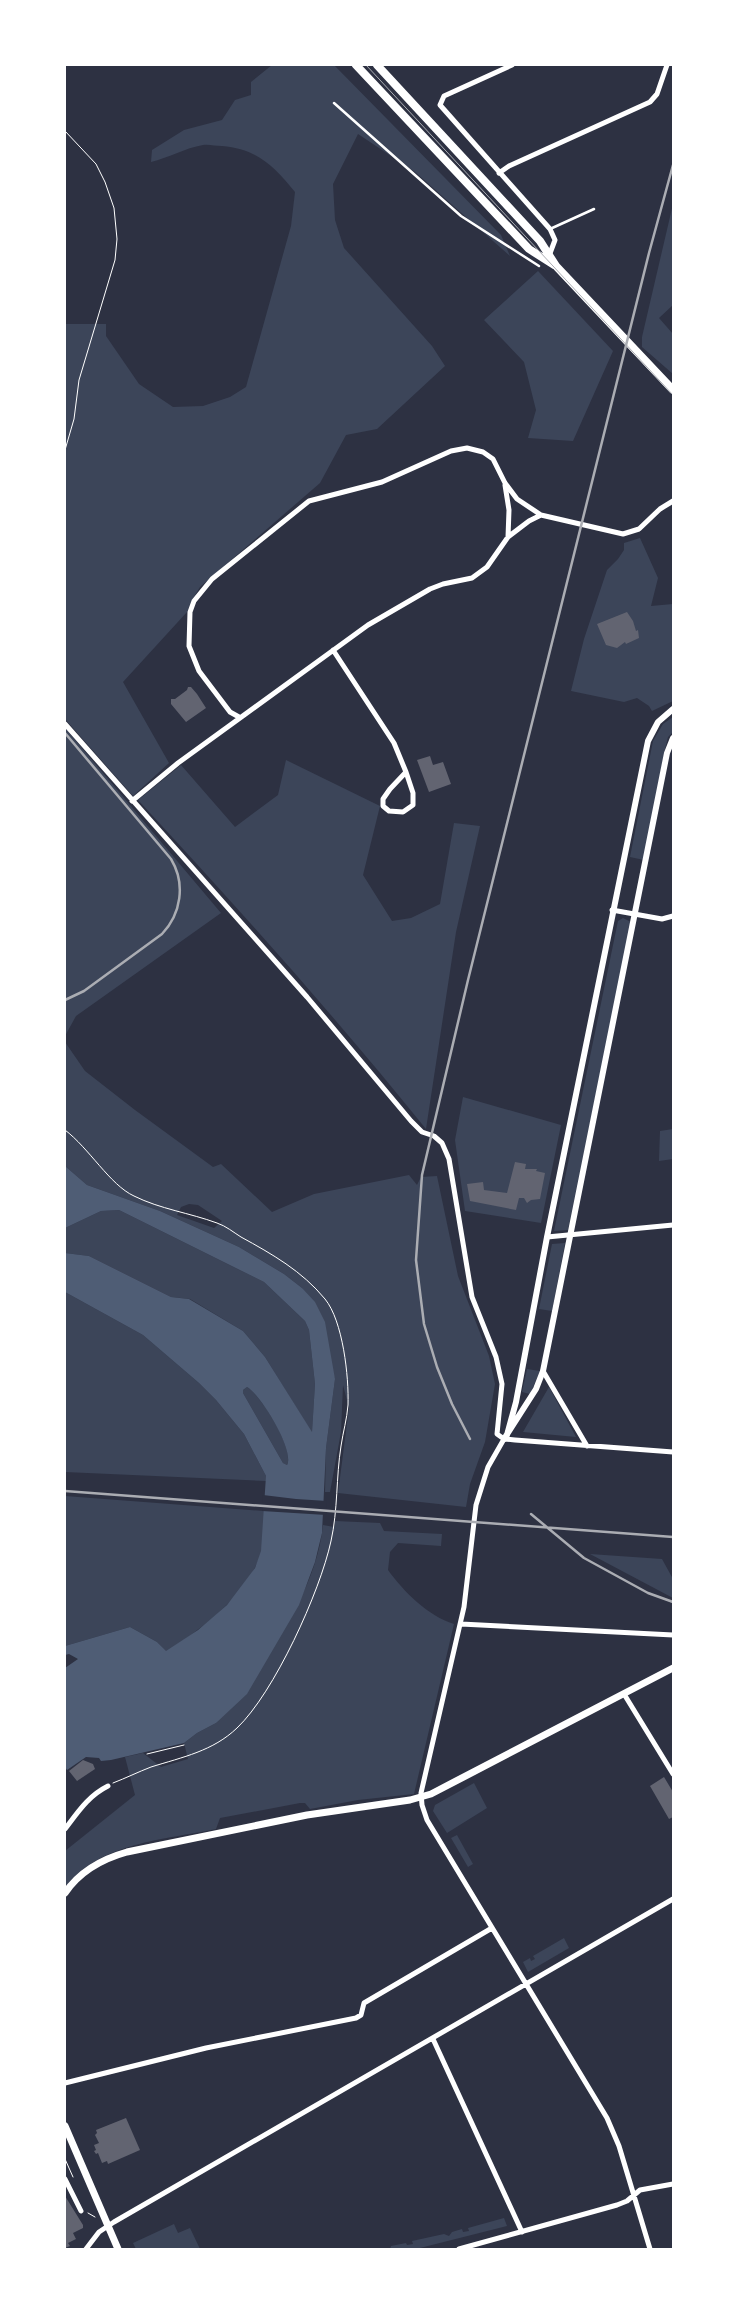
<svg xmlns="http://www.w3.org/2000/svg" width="738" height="2314" font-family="'IBM Plex Serif',serif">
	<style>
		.green { fill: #3c4559; fill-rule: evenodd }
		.water { fill: #4f5d75; fill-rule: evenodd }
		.pier { fill: #2d3142 }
		.building { fill: #626471 }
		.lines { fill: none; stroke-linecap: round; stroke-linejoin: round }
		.path { stroke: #fff; stroke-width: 1 }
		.service { stroke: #fff; stroke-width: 2.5 }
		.minor { stroke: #fff; stroke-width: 5 }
		.tertiary { stroke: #fff; stroke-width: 6 }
		.secondary { stroke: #fff; stroke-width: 7 }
		.primary { stroke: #fff; stroke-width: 8 }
		.tram { stroke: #abadb3; stroke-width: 1 }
		.rail { stroke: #abadb3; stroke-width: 2.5 }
	</style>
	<rect width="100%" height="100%" fill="#2d3142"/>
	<path class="green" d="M272,65h62l167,170 9,21 -95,-84 -57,-38 -25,50 2,36 9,28 88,98 13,20 -68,63 -31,6 -26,48 -120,104 -8,13 -5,12 -64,70 46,81 -36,33 -68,-77v-395h41v12l33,48 34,23 30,-1 27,-9 16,-10 45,-161 4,-34c-21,-26 -38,-43 -73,-46 -6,0 -14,-2 -19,-1 -18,3 -35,13 -52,17l1,-12 32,-20 38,-10 13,-20 16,-5v-13z
		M673,204v101l-14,13 14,16v40l-31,-27v-10z
		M538,271l75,80 -40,90 -45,-3 8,-28 -12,-48 -40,-42z
		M640,538l18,40 -7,28 22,-2v97l-21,10 -3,-5 -12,-8 -13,4 -53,-11 13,-52 23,-69 11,-11 6,-9v-7z
		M673,717v15l-5,5 -3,12 -21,111 -14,-3 23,-116 10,-17z
		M65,728l156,185 -145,103 -11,20z
		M286,760l94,46 -17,69 29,46 19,-3 29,-14 14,-81 26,3 -24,106 -30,197c-92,-114 -189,-222 -288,-329l43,-35 54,62 43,-32z
		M623,918l8,4 -63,308 -14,1 64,-310z
		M65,1042l20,29 50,39 78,57 8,-3 51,48 42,-18 95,-19 8,10 4,-8 16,-1 21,100 31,80 6,28 -10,58 -15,42 -4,23 -128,-14 11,-85 -6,-23 -2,47 -11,60h-5l1,-44 9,-69 -33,-91 -18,-14 -45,-27 -79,-36 -73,-26 -22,-19zM189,1204l9,1 24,16 -8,7 -37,-13 4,-8z
		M463,1097l98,28 -20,98 -76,-12 -10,-71z
		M673,1129v30l-14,2 1,-30z
		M119,1210l145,72 41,39 4,9 6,54 -3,49 -47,-76 -22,-26 -53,-32 -19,-2 -82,-41 -24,-3v-25l36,-17z
		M565,1243l-13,68 -13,-2 13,-65z
		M65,1292l78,43 56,48 17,17 28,34 22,42v5l-201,-9z
		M527,1369l13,2 -10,23 -8,-2z
		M247,1387c14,8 48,63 40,78l-4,-2 -40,-70v-3z
		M549,1387l27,50 -53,-5z
		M65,1496l199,15c0,13 1,29 -3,42 -14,43 -59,75 -95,99l-9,-10 -27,-15 -65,19z
		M335,1521l45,2 4,8 58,3 -1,12 -43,-3 -8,9 -2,18c16,22 40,46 66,54l-40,170 -56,6 -48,9 -5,-6h-5l-80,15 -4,11c-52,11 -115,13 -151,58v-36l70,-56 -10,-38 18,-4 18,14 27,-8 -4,-16 13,-10 19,-10c43,-60 99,-122 107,-198l11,2z
		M590,1554l72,5 11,20v19z
		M474,1783l13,25 -40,25 -14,-22 2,-6z
		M457,1835l16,29 -5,3 -17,-29z
		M564,1938l5,10 -41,24 -5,-10 7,-4 1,3 4,-2 -2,-3z
		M504,2218l3,8 -91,23h-26l1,-3 15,-3 1,2 6,-1 -1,-3 32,-7 5,2 3,-4 10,-3 1,3 6,-1 -1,-3z
		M174,2224l4,9 12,-5 10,21h-64l-3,-6z"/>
	<path class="water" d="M65,1166l22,19 73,26 79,36 45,27 18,14 13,14 10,20 10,57 -9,69 -4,85 -7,29 -16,43 -52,89 -31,29 -19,10 -13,10 -73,17 -10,1 -2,-3 -13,-1 -19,13 -2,-3v-99l13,-9 -9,-5 -4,1v-9l65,-19 27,15 9,9 32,-21 29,-25 28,-37 6,-17 5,-75 -22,-42 -28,-34 -17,-17 -56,-48 -78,-43v-39l24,3 82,41 18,2 54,32 22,26 47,75 3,-48 -6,-54 -4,-9 -41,-39 -145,-72 -18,1 -36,17zM247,1387c14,8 48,64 40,78l-4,-2 -40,-70v-3z"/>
	<path class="pier" d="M263,1495l33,4 -1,13 1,-13 31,2 -1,14 -64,-4z"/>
	<path class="building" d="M627,612l6,9 3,10 2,-1 1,8 -13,6 -1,-2 -8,6 -11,-3 -9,-21z
		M188,687h3l6,7 9,14 -20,14 -15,-18v-5h4l12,-9z
		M430,756l3,9 10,-3 8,22 -22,8 -12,-32z
		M515,1162l11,2 -1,5h12l-1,2 9,2 -5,26 -9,1 -4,3 -3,-5h-5l-3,12 -46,-9 -3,-17 16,-2 1,8 23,3z
		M83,1760l10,4 2,5 -18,12 -8,-10z
		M664,1777l9,15v25l-4,2 -19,-33z
		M126,2118l14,32 -32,14 -1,-3 -5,2 -4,-10 -2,1 -2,-3 2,-1 -2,-5 5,-2 -4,-8 2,-2 -1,-3z
		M65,2196l18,29v3l-10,5 3,6 -8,4 2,3 -5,2z"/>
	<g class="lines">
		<path class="path" d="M65,131l31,33 9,18 9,26 3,31 -2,21 -36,120 -5,39 -9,31
			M65,1130c24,18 45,55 69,66 26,13 56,17 83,27 9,3 16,9 24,14 31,17 61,34 84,62 18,22 24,78 23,106 -1,14 -5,27 -7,41 -5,31 -3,64 -10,95 -11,51 -57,152 -94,187 -24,23 -54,29 -86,39 -13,5 -25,11 -38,16
			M147,1754l37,-9
			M65,2159l8,18
			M88,2213l7,4"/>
		<path class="service" d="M334,103l127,113 78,50
			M550,229l44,-20"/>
		<path class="minor" d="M512,65l-68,31 -4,9 110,124 5,11 -6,16
			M499,173l10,-7 141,-64 7,-8 10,-29
			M505,485l4,25 -1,27
			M333,650l61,93 12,29 -16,17 -7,10v7l6,5 14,1 10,-7v-12l-7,-21
			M239,717l-9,-5 -31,-41 -10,-25 1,-34 4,-11 18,-22 97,-78 73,-19 69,-31 16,-3 16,4 10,7 12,24 12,16 24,16 82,19 16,-5 21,-20 13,-8
			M65,724l242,273 104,124 11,11 12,4 8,7 7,16 23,138 24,60 6,27 -5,50 7,5 11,1 158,12
			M132,801l46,-38 190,-138 62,-36 13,-5 29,-6 15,-11 21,-30 21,-16 12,-6
			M612,910l50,9 11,-3
			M547,1237l126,-12
			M543,1371l44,75
			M504,1439l-16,28 -12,38 -12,102 -43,186 1,12 5,15 180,298 12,28 31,103
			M461,1624l212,11
			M624,1694l49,80
			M65,1829c13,-17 23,-33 43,-43
			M433,2039l89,193
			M65,2083l141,-35 150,-30 5,-3 3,-12 128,-75
			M65,2179l16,32
			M86,2249l13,-17 15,-10 559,-323
			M459,2249l158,-44 10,-4 13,-11 33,-6"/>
		<path class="tertiary" d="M507,1435l9,-33 31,-165 101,-496 10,-19 15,-13
			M504,1439l32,-50 7,-18 124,-618 6,-15"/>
		<path class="secondary" d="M65,1893c15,-22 37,-34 62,-41l180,-37 103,-15 21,-6 242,-126
			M65,2126l53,123"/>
		<path class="primary" d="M356,65l173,184 25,16
			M377,65l163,176 16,25 117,124"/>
		<path class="tram" d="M366,65l307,330"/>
		<path class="rail" d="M65,733l106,126c15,25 10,55 -9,75l-78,57 -19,9
			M470,1439l-18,-35 -15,-37 -13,-43 -8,-64 6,-85 46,-195 181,-727 24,-88
			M65,1491l608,46
			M531,1514l53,44 64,35 25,9"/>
	</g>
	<rect width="738" height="2314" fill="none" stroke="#ffffff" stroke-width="132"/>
</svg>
